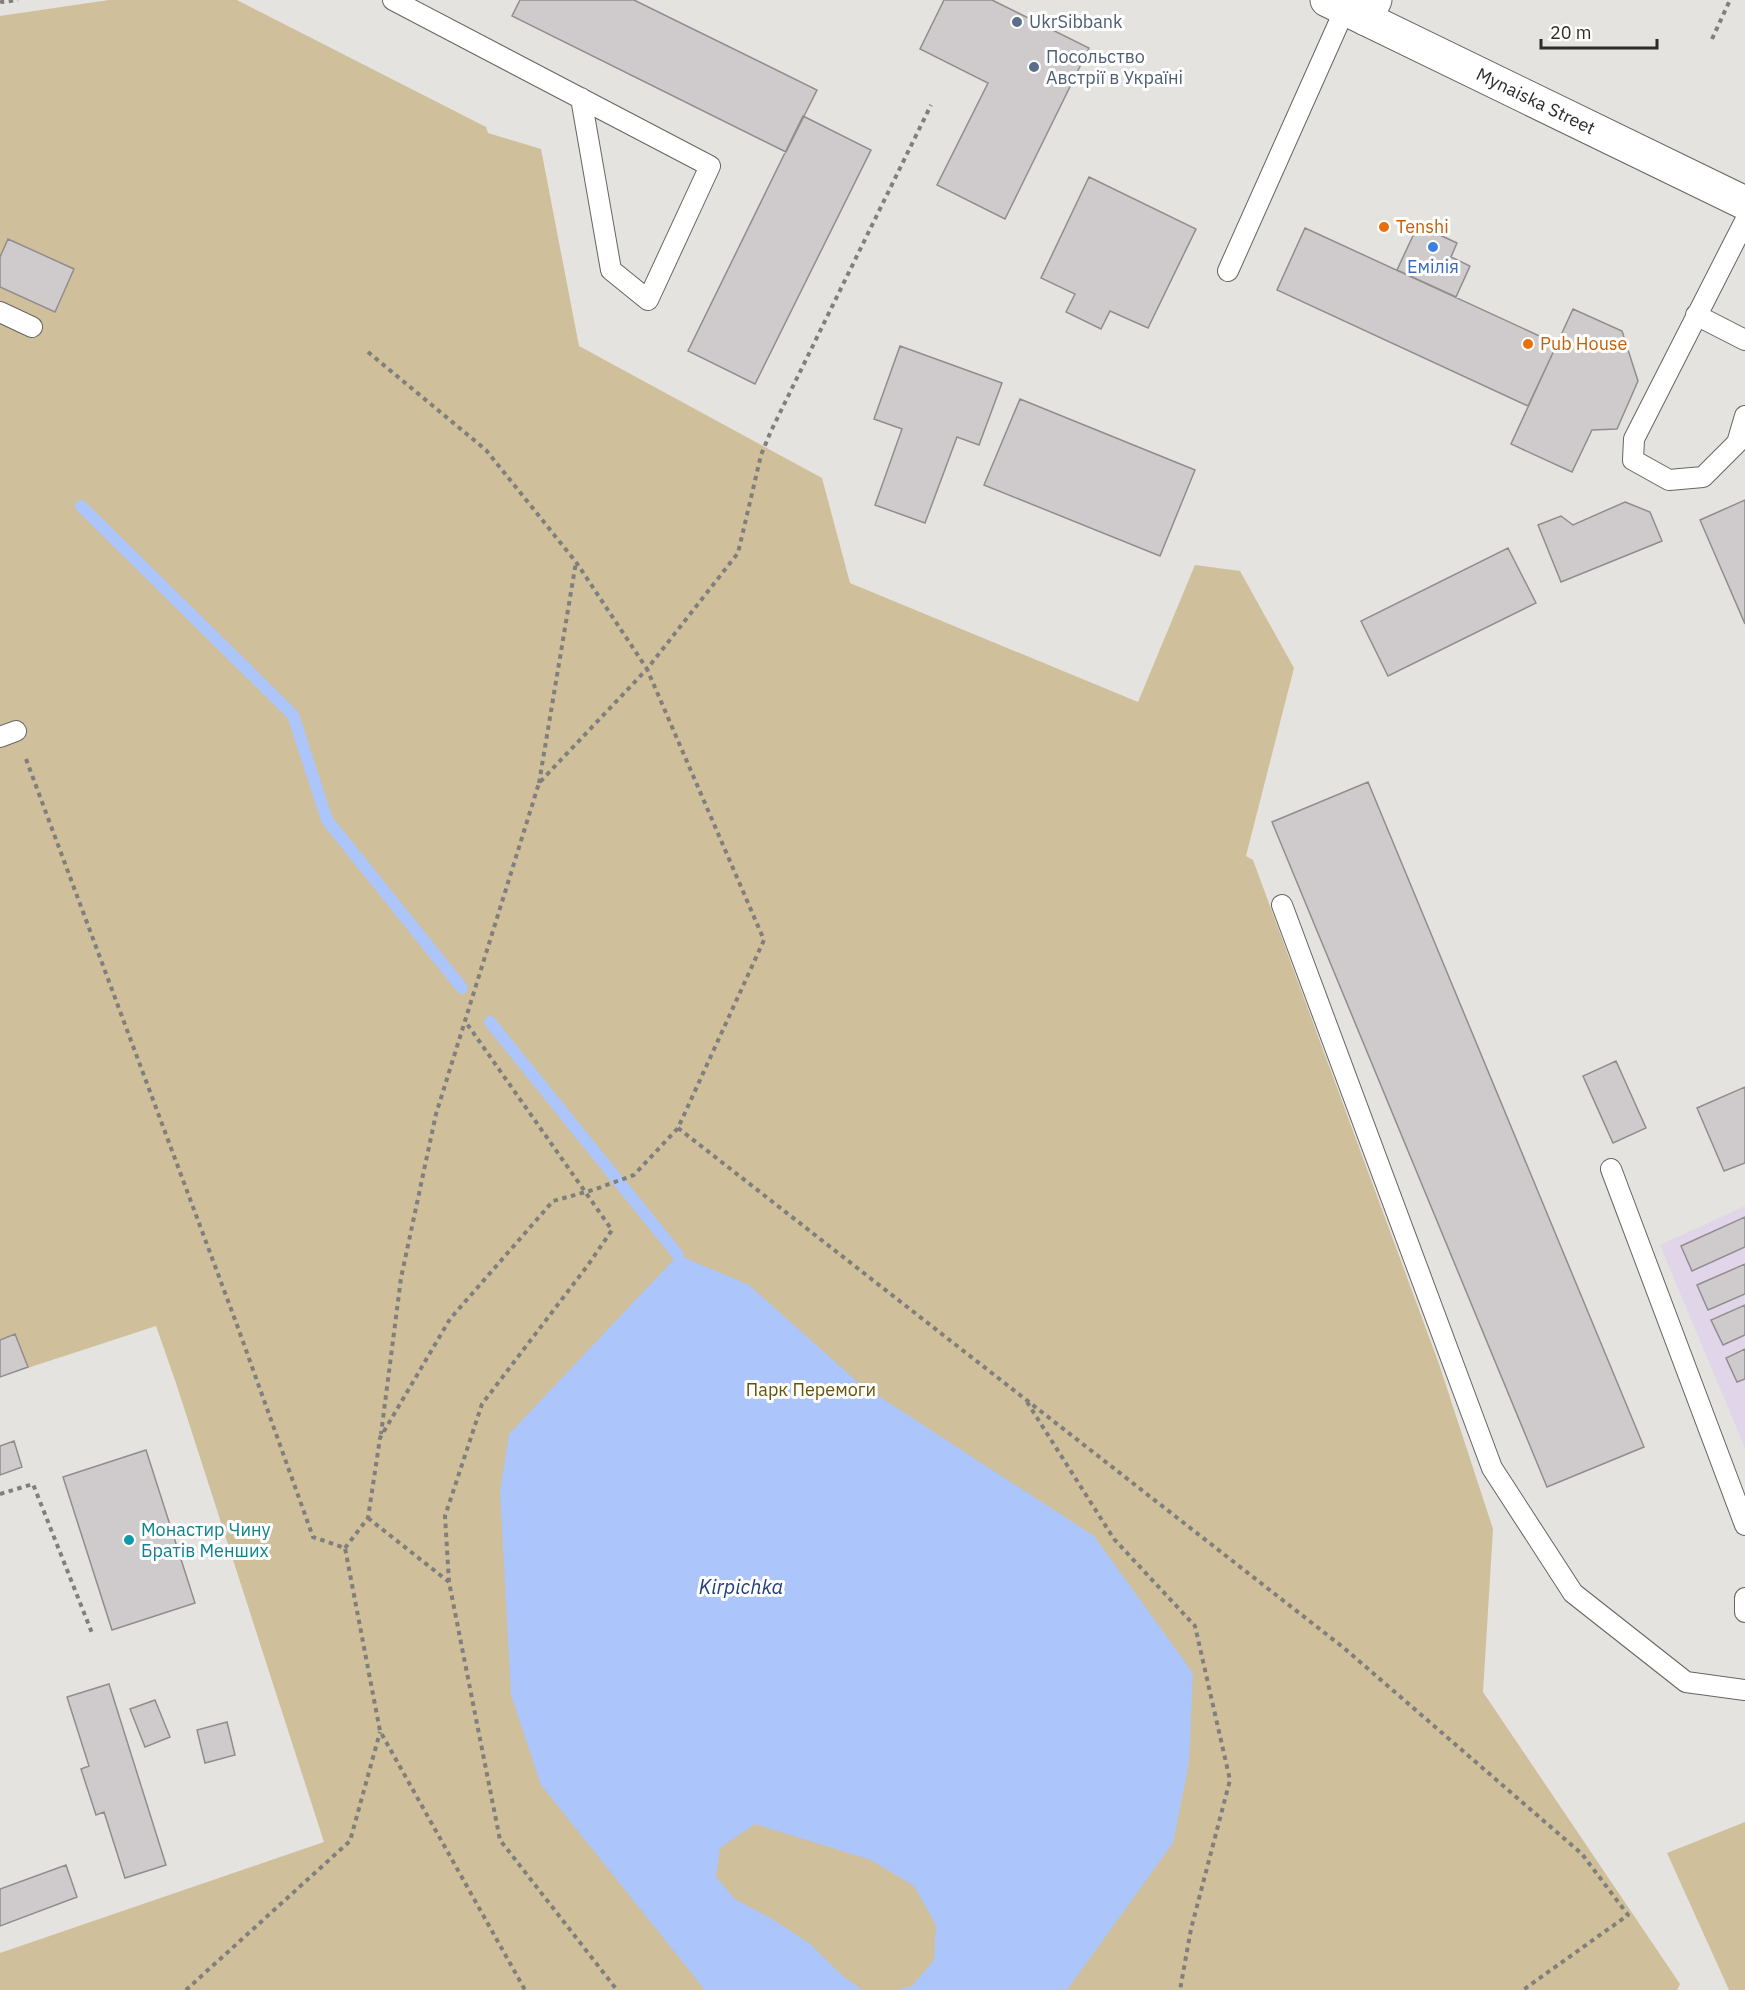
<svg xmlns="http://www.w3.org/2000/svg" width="1745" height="1990" font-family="'IBM Plex Sans',sans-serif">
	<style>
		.commercial { fill: #e0d5e9 }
		.green { fill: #cfbf9b }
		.water { fill: #acc5fa }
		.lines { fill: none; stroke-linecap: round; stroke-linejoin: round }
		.stream { stroke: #acc5fa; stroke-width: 12 }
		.building { fill: #cfcacc; stroke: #918d8f; stroke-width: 1.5 }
		.service-casing { stroke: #666561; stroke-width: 22 }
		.minor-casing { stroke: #666561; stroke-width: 35 }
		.secondary-casing { stroke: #666561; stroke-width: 35 }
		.path { stroke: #807f7c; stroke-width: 4; stroke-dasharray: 4.5 4.5; stroke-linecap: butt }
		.service { stroke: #fff; stroke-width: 20 }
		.minor { stroke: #fff; stroke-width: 33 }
		.secondary { stroke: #fff; stroke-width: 33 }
		.service-dot { fill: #5c6f8a; stroke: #fff; stroke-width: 2 }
		.food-dot { fill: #e8710a; stroke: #fff; stroke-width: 2 }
		.shop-dot { fill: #3f7fe0; stroke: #fff; stroke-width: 2 }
		.culture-dot { fill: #0f9aa8; stroke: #fff; stroke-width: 2 }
		.labels { text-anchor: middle; stroke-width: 6; stroke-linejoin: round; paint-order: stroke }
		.service-label { font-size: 18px; fill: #4e5e75; stroke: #fff; text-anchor: start }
		.street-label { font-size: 18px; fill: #2b2b29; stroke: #fff }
		.food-label { font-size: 18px; fill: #c56008; stroke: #fff; text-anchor: start }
		.shop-label { font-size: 18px; fill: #366cbe; stroke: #fff }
		.park-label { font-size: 18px; fill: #695108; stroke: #fff }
		.culture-label { font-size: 18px; fill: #0d838f; stroke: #fff; text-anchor: start }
		.water-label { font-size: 20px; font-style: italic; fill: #233c7a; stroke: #fff }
	</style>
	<rect width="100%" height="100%" fill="#e5e3df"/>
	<path class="commercial" d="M1745,1206v242l-85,-203z"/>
	<path class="green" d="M109,0h128l249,127 2,6 53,16 38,197 243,132 28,105 288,119 57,-137 45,6 54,97 -48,188 7,4 186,504 54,165 -10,163 197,292 -3,6h-1677v-37l324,-111 -148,-459 -20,-57 -156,51v-1361z
		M1745,1822v168h-16l-62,-137z"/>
	<path class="water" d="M678,1255l71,30 111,99 234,152 99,137 -4,90 -16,80 -106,147h-170l15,-4 22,-26 2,-35 -22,-39 -43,-26 -116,-36 -35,24 -4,29 19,22 37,20 37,24 35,34 19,13h-158l-164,-205 -30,-90 -11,-204 9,-57z"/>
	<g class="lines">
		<path class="stream" d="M81,506l212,209 34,105 135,168
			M490,1022l188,233"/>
	</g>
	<path class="building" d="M520,0h114l183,90 -31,62 -274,-136z
		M944,0h48l97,48 -84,171 -68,-34 51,-102 -68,-34z
		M803,116l68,34 -116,234 -67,-33z
		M1089,177l107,52 -48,99 -38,-17 -9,18 -35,-17 9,-18 -34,-16z
		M1418,225l39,18 -6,14 19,9 -14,31 -59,-27z
		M1305,228l252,116 -29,62 -251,-116z
		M8,239l66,30 -19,43 -55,-25v-30z
		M1573,309l49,22 16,50 -21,48 -25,1 -20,42 -61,-28z
		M900,346l102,37 -23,62 -22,-8 -32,86 -50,-18 27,-76 -28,-10z
		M1020,399l175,71 -35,86 -176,-71z
		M1745,500v124l-45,-104z
		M1625,502l25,10 12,29 -101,41 -23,-57 23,-9 12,9z
		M1508,548l28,55 -148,73 -27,-55z
		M1368,782l276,665 -97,40 -275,-665z
		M1616,1061l30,67 -33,15 -30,-67z
		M1745,1087v76l-21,8 -27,-63z
		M1745,1217v30l-53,24 -11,-25z
		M1745,1264v30l-37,16 -11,-25z
		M1745,1305v30l-22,10 -12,-25z
		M15,1334l13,33 -28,10v-37z
		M1745,1349v30l-8,3 -11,-24z
		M14,1441l8,26 -22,8v-29z
		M146,1450l49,153 -83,27 -49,-153z
		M109,1684l57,181 -41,13 -21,-66 -8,3 -15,-46 8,-3 -22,-69z
		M155,1700l15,37 -25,10 -15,-38z
		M227,1722l8,33 -30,8 -8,-33z
		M66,1865l11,32 -77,29v-37z"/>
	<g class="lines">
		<defs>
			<path id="service" d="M393,0l317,166 -62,134 -37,-30 -30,-172
				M1745,221l-111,218 -1,21 36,20 34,-3 34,-34 8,-27
				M1228,271l117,-262
				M0,312l32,15
				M1696,315l49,25
				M0,737l16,-6
				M1282,905l210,563 81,125 113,89 59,8
				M1611,1169l134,356
				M1745,1598v14"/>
			<path id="minor" d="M1366,19l9,-19"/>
			<g id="secondary">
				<path id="s1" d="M1327,0l418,203"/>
			</g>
		</defs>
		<use href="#service" class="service-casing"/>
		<use href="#minor" class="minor-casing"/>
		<use href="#secondary" class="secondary-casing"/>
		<path class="path" d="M0,1l2,1 16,-2
			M1712,39l18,-39
			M368,352l118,98 90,112 71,107 -108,114 -103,331 -35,164 -20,156
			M26,759l211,566 76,212 32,11 35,183 145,259
			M539,783l37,-221
			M678,1128l666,520 238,206 46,61 -105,75
			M1027,1402l87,137 81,87 35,154 -39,149 -11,61
			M0,1494l33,-10 59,149
			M368,1518l81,64 51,258 117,150
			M345,1548l23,-30 12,-80 70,-119 103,-118 40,-11 41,-15 44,-47 86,-188 -117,-271 91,-116 23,-98 10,-24 160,-326
			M449,1582l-4,-66 37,-112 106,-139 24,-35 -147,-209
			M186,1990l164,-149 30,-109"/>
		<use href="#service" class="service"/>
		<use href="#minor" class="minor"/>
		<use href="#secondary" class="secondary"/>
	</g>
	<g class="service-dot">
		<circle cx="1017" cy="22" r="6"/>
		<circle cx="1034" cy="67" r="6"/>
	</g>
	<g class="food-dot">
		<circle cx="1384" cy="227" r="6"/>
		<circle cx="1528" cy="344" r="6"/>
	</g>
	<circle class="shop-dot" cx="1433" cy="247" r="6"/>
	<circle class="culture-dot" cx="129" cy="1540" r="6"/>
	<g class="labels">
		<g class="service-label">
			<text x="1029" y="28">UkrSibbank</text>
			<text x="1046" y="63">Посольство<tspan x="1046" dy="21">Австрії в Україні</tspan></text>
		</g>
		<g class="street-label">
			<text dy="6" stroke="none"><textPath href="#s1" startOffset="232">Mynaiska Street</textPath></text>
		</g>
		<g class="food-label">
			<text x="1396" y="233">Tenshi</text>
			<text x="1540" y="350">Pub House</text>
		</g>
		<g class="shop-label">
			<text x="1433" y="273">Емілія</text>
		</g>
		<g class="park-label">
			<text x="811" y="1396">Парк Перемоги</text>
		</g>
		<g class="culture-label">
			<text x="141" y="1536">Монастир Чину<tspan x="141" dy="21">Братів Менших</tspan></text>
		</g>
		<g class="water-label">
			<text x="741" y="1594">Kirpichka</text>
		</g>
	</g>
	<path d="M1541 39v9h116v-9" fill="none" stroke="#2b2b29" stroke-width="3"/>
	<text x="1550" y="39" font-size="18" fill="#2b2b29" stroke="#ffffff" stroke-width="4.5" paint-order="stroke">20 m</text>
</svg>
